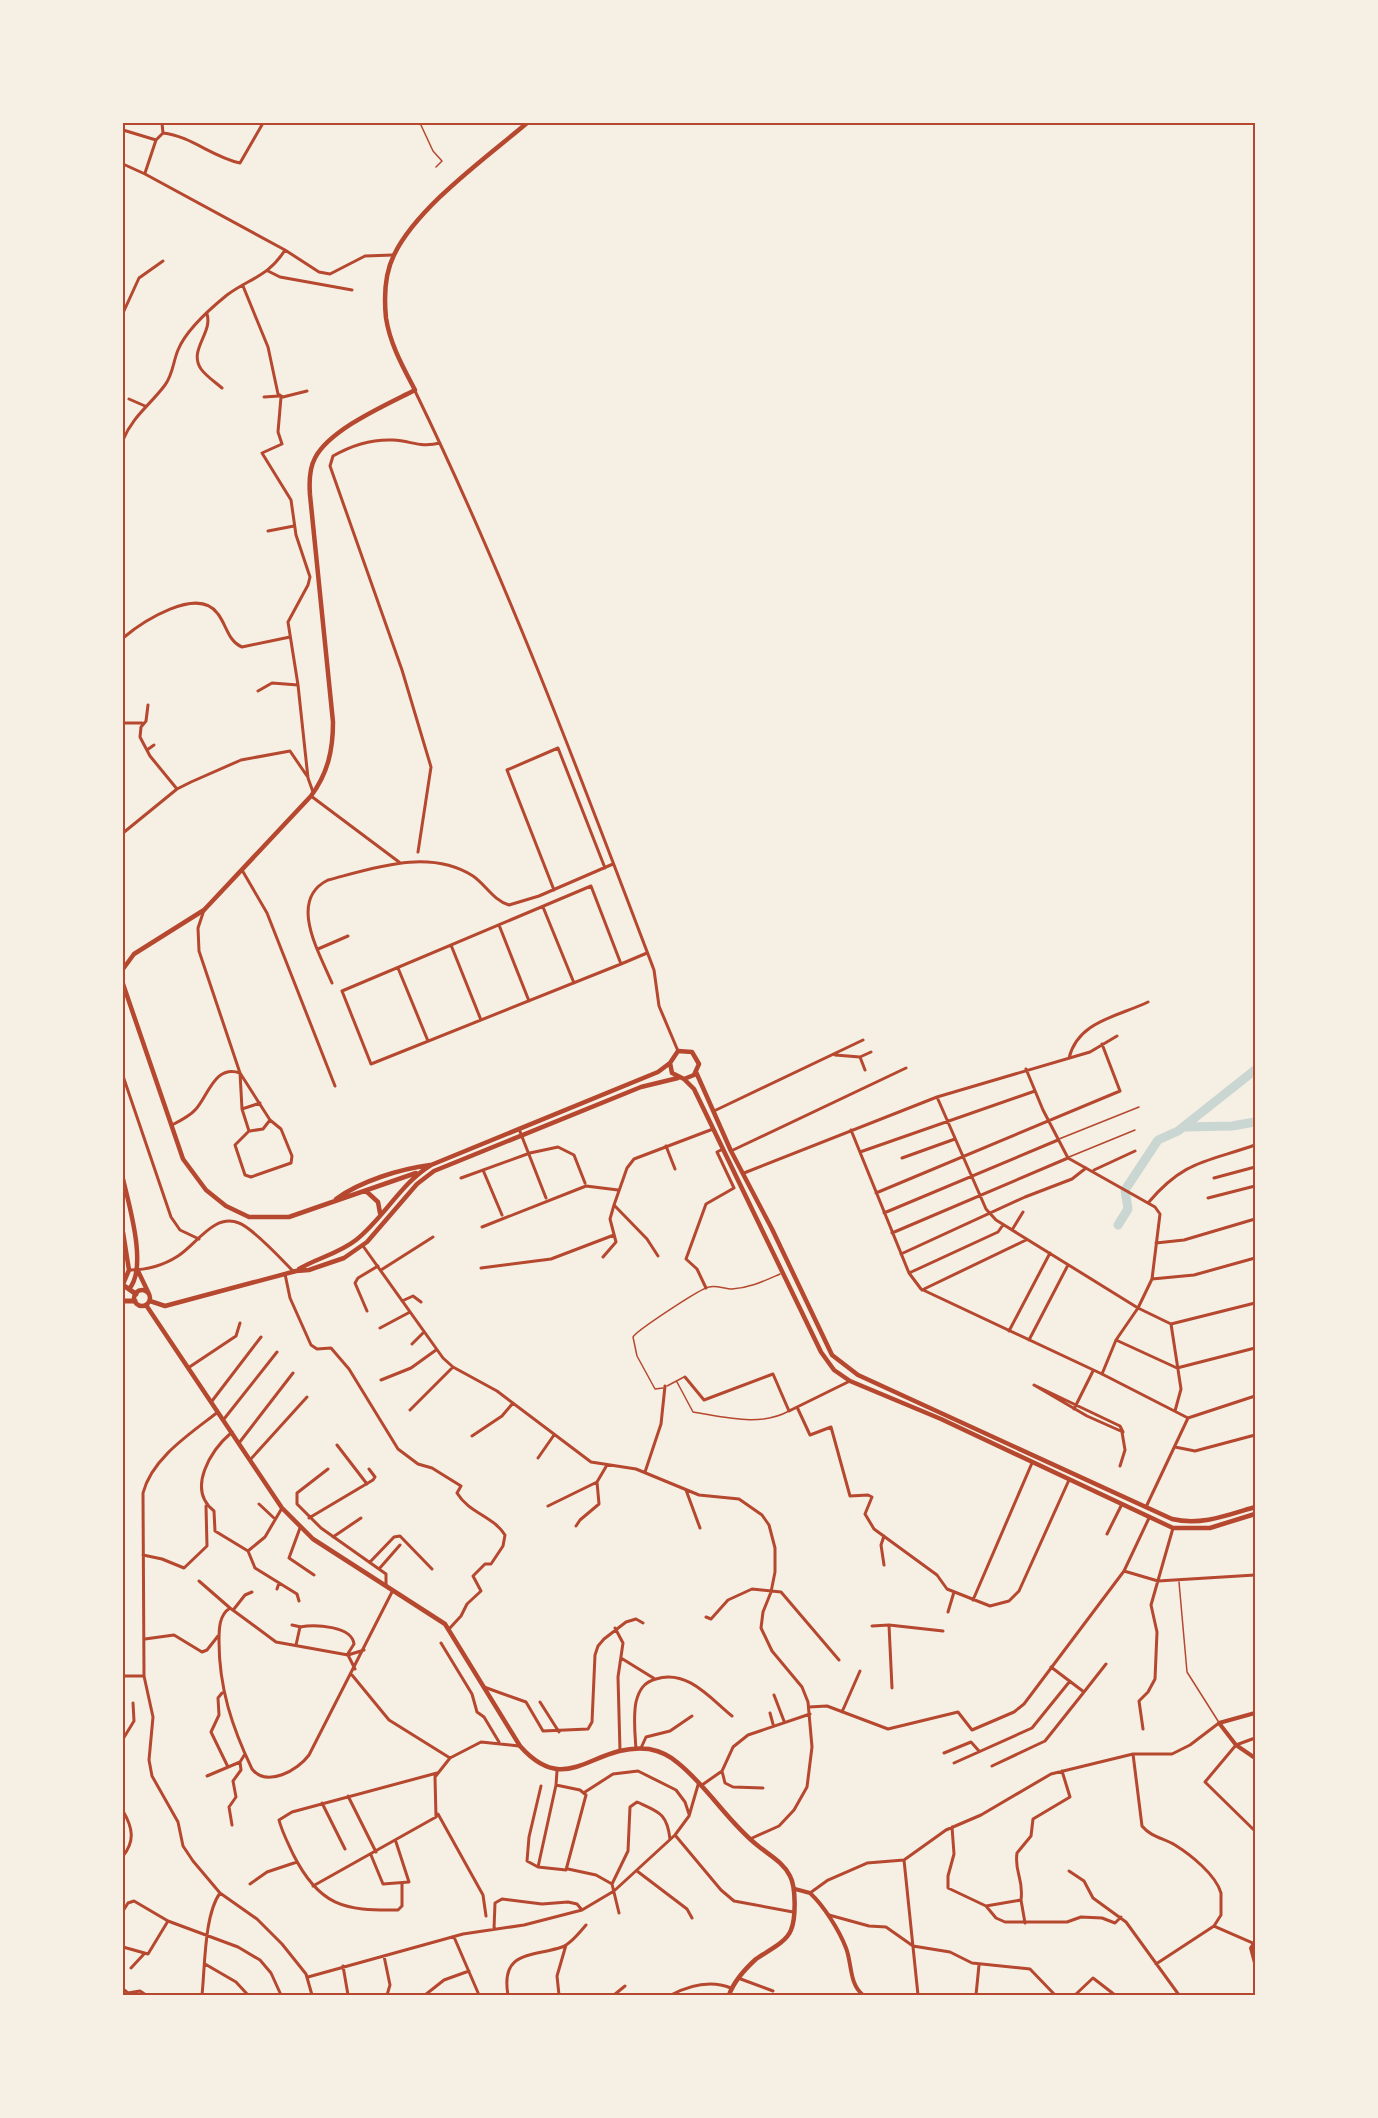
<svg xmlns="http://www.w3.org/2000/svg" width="1378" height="2118" font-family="'Work Sans',sans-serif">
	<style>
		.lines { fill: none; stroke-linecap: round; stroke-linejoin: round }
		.river { stroke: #c9d6d2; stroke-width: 9 }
		.service { stroke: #b5482f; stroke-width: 1.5 }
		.minor { stroke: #b5482f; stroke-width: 3 }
		.tertiary { stroke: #b5482f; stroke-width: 4 }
		.secondary { stroke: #b5482f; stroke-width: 4.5 }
		.trunk { stroke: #b5482f; stroke-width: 5 }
		.neatline { fill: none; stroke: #b5482f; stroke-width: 2 }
	</style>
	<rect width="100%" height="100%" fill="#f6efe4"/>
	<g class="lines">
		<path class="river" d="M1185,1127l47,-1 23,-4
			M1118,1225l10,-16 -3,-19 33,-50 20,-9 77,-61"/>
		<path class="service" d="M420,123l13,28 9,10 -6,6
			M1059,1139l80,-32
			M1069,1157l66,-27
			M677,1382l16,30c32,5 67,15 96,-1
			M667,1386l17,-9
			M663,1388l-8,1 -18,-33 -4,-19c3,-6 68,-49 76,-50 7,-2 16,2 23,2 18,-1 32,-8 48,-15
			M1179,1582l8,90 31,49"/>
		<path class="minor" d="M162,123l1,10
			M123,130l33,10
			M123,164l22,10 140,76 34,22 11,2 35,-18 28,-1
			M145,173l11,-33 7,-7c28,3 49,24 77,30l23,-40
			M268,271l12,6 72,13
			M243,286l25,61 10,47 5,3 24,-6
			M123,313l16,-35 24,-17
			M207,314c6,19 -19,36 -6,55 5,7 14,13 21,19
			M415,391c91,187 165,384 239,579l5,36 19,45
			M264,397l15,-1
			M281,397l-3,35 4,12 -20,9 29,47 5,35 14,42 -2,8 -20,37 10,63 10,93 5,14
			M129,399l16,7
			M123,440c9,-23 28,-36 42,-55 8,-11 8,-23 13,-35 8,-20 33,-42 49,-55 23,-17 41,-18 58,-45
			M268,531l26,-5
			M123,638c19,-16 75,-53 95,-24 9,12 10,27 24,33l48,-10
			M258,691l14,-8 26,2
			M148,705l-2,16 -5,6 -1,10 10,19 27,33
			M123,723h19
			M147,750l7,-5
			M311,796l88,66
			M123,833l54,-44 14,-7 50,-22 49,-9 17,25
			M418,852l13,-85 -29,-97 -72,-204 3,-10c19,-11 38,-17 60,-16 19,1 27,8 47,3
			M242,870l25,43 68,173
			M554,890l-47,-120 51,-22 47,120
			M543,907l31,76
			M204,910l-6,18 1,23 41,122 30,47 11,9 11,27 -1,7 -40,14 -6,-2 -10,-30 14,-14 -7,-22 -2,-36
			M499,925l30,76
			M451,945l30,75
			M318,949l30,-13
			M621,964l-30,-78 -249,105 29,73 250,-100 26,-11
			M398,968l30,73
			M332,983c-12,-29 -45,-83 -4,-103 46,-12 101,-32 145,-4 13,9 20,24 36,29l30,-9 74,-32
			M835,1055l25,2 11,-5
			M860,1057l5,13
			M1069,1058c9,-37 48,-41 79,-56
			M1026,1069l17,41 25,48 87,49 5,7 -8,65 -14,29 -22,32 -14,34
			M123,1076l48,141 9,13 19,9
			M937,1097l49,112 10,11 142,88 33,16 84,-21
			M242,1109l18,-6
			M714,1111l149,-71
			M172,1125c8,-4 18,-9 24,-16 12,-13 19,-45 44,-36
			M519,1129l27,69
			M851,1130l58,143 12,16 181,85 86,44
			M250,1131l13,-2 7,-9
			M666,1146l9,23
			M731,1151l175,-83
			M860,1152l175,-61
			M902,1158l53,-19
			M483,1170l19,45
			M1094,1170l41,-19
			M744,1173l193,-76 153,-45 27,-16
			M461,1178l69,-25 28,-6 16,8 11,28
			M1214,1178l41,-11
			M876,1193l244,-102 -18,-47
			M1208,1198l47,-12
			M1148,1203c36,-43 59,-41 107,-58
			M884,1213l174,-73
			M482,1227l104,-41 32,4
			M1012,1230l11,-18
			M892,1233l176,-75
			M1156,1243l28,-3 71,-21
			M363,1246l80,112 10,9 44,24 94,71 45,7 63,26 40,4 23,16 7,10 6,23v24l-4,20 -8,20 -2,16 11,23 30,36 6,15 4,45 -5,40 -13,23 -15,16 -29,13
			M901,1254l124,-57 47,-18 14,-11
			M658,1256l-11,-17 -33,-34 13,-37 7,-9 79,-30
			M603,1257l13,-15 -6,-23 4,-14
			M481,1268l70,-9 63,-24
			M130,1270c16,0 34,-5 48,-14 19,-12 36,-43 61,-33 14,5 43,37 55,49
			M381,1270l52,-33
			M909,1273l89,-41 5,-7
			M285,1274l5,24 21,47 6,4 14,-1 18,21 49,80 20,15 14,4 29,18 -4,7c12,20 36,23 48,42l-2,11 -12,18h-6l-12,12 8,15 -14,13 -6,12 -12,13
			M1152,1279l42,-4 61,-17
			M706,1288l-9,-19 -11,-10 20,-55 28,-16 -17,-36 6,-3
			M922,1290l104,-50
			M402,1301l11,-5 8,6
			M367,1311l-12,-28 3,-5 20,-12
			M1171,1324l10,65 -6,22
			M380,1328l30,-16
			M1009,1331l41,-78
			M1029,1340l39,-75
			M1116,1340l61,28 78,-20
			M412,1344l12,-12
			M188,1368l48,-32 4,-13
			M685,1377l19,23 69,-26 16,37 61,-30
			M381,1380l30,-12 25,-18
			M1034,1385l86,41 3,6 -36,-16z
			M212,1401l49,-64
			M797,1407l13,28 21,-8 19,69 18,-1 4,2 -7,17 9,15 63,46 10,14 43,17 19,-5 10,-10 50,-111
			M1074,1409l19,-38
			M410,1410l43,-43
			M218,1412c-27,21 -66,46 -75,81l1,183 9,41 -4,43 3,16 26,46 5,24 10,15 27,32 37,26 25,25 24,30 6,21
			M224,1419l53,-67
			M232,1432c-21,18 -46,57 -18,79l1,20 33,20 17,-14 17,-29
			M472,1436l30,-20 11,-13
			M239,1443l54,-70
			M337,1445l30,39
			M1175,1447l20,4 60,-16
			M538,1458l16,-23
			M250,1460l57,-63
			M1120,1466l5,-16 -3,-18
			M328,1469l-31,24v11l24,24 65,46v11
			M645,1472l16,-48 4,-38
			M686,1490l14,38
			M259,1504l16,15
			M548,1506l49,-24
			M1146,1507l42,-89 67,-22
			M309,1518l64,-38 2,-3 -6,-8
			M576,1526l4,-6 19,-16 -2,-22 10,-17
			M300,1528l-11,30 25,17
			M1107,1534l15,-30
			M884,1536l-3,9 3,20
			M333,1537l28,-19
			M248,1551l7,17 42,26 2,7
			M143,1555l19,4 22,9 23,-22 -1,-40
			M370,1562l24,-25 6,-1 32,33
			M379,1569l21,-24
			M1124,1571l34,10 97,-6
			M199,1581l31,27 46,34 72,13 16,-5
			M277,1589l2,-6
			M973,1600l59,-137
			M230,1608c-11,7 -11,21 -11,33 0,47 13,86 33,128 15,19 46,1 57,-14l84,-165
			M234,1609l11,-14 7,-3
			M948,1612l6,-20
			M706,1617l5,2 17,-19 24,-11 29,3 58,68
			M292,1625l9,2
			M889,1625l3,63
			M872,1626l17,-1 54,6
			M615,1628l8,15 -5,34 2,74
			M145,1639l29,-4 28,17 5,-2 11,-14
			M441,1643l31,51 5,18 7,5 15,25
			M296,1645l4,-18c15,-3 52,-1 54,17l-7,11
			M348,1655l7,14
			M621,1658l34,21
			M352,1675l37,45 61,38
			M123,1676h21
			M484,1687l42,15 17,29 45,-2 4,-7 3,-67 3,-9 6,-7 22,-17 10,-3 7,4
			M1084,1692l22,-28
			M222,1693l-4,5 1,17 -8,17 17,35
			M774,1695l10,26
			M540,1702l19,30
			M809,1707l18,-1 61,23 70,-17 14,18 42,-18 10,-8 100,-133 25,-53
			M842,1712l18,-41
			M770,1713l3,11
			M1143,1729l-4,-28 9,-9 7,-13 2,-47 -6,-27 22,-77
			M1255,1738l-19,7 -31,37 50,49
			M123,1739l11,-18 -1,-18
			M641,1748l5,-11 24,-6 22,-15
			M636,1749c-1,-15 -3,-32 0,-47 3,-12 8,-20 20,-23 31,-10 54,19 76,37
			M944,1753l27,-11 8,9
			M1133,1754l9,72c9,11 21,12 33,19 16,10 41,30 46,48v22l-7,11 -58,38
			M954,1763l78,-35 38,-47
			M992,1766l53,-25 39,-49 -33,-25
			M722,1771l3,12 8,4 30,1
			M207,1776l33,-14 5,-8
			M702,1785l20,-14 11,-24 15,-12 62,-21
			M541,1786l-12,51 -2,24 11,6 28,3 20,-75 -6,-5 -24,-5 1,-14
			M585,1792l28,-18 25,-3 38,19 9,12 4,12
			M348,1796l28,56
			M322,1803l23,46
			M123,1811c10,17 12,30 0,45
			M438,1814l45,81 3,21
			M232,1825l-3,-18 7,-10 -3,-16 8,-11 -1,-8
			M952,1827l2,27 -6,22v12l38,18 35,-6 4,23
			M675,1835l46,55 13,11 59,11
			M371,1855l12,29 26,-2 -13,-40
			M904,1860l14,135
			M538,1867l18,-82
			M568,1869l28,6 16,9
			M637,1871l50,38 5,9
			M1069,1871l15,10 9,17 33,24 53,73
			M250,1884l17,-12 30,-10
			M402,1884v22l-4,4c-54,1 -79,-4 -105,-56 -5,-11 -11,-22 -14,-34l13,-8 145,-39
			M313,1886l123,-69 -1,-40 15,-19 31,-16 38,4
			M810,1893l18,-13 39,-17 37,-3 42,-30 35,-15 70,-41 82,-20h39l18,-9 29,-22
			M1021,1900c3,-22 -7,-27 -4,-47l14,-17 2,-17 37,-22 -8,-26
			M986,1906l10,12 9,4h62l14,-5 21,1 13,5 6,-6
			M123,1911l5,-8 6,-2 34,20 70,26 22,13 11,13 10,22
			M619,1913l-7,-29 16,-33 2,-44 7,-5c22,10 30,11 33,37
			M829,1915l40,11 17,1 27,19 37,6 22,11 58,6 25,26
			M1214,1926l39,17
			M494,1929l1,-26 7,-4 40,5 26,-2 9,2 5,6
			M454,1937l25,58
			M123,1947l25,7 20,-33
			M384,1956l6,29 -3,10
			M205,1964l31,18 12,13
			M343,1966l5,29
			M131,1968l13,-14
			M308,1977l155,-43 61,-9 58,-15 32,-19 61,-56 14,-19 9,-31
			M738,1978l35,13
			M123,1989l5,4 12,-2 6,4
			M202,1995c3,-27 2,-80 18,-102
			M425,1995l19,-15 25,-9
			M508,1995c-8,-45 25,-38 54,-48 9,-3 18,-15 24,-22
			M559,1995l-2,-19 9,-31
			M614,1995l11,-9
			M671,1995c19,-10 40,-15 60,-7
			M976,1995l3,-30
			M1075,1995l18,-17 22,17"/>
		<path class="tertiary" d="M1255,1713l-36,10 17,22 19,13
			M795,1889l15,4c14,13 29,37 36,55 6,15 3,36 17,47
			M1255,1942l-4,6 4,15"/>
		<path class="secondary" d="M123,969l11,-15 70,-44 107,-114c17,-23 22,-46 22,-74l-23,-227c-1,-13 -1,-26 5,-37 15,-29 71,-53 100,-68 -12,-23 -25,-46 -29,-72 -2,-20 -1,-45 8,-63 23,-48 93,-98 133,-132
			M123,984l60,175 23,31 20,16 23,11h40l127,-44
			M696,1072l35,79 41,78 60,126 26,20 314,144c29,7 56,-4 83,-12
			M684,1079l10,10 127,263 13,18 16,11 91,38 232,109h37l45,-14
			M123,1179c6,26 25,89 6,110
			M366,1191l12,11 2,11
			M336,1199c25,-18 64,-30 94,-34
			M123,1232l6,38 -6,14
			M299,1269c18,-11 39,-15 57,-29 28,-22 44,-56 75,-75l227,-93 12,-9 8,-12 14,1 7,12 -5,11 -10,4 -12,-6 -2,-10
			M138,1271l11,23
			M134 1298a8 8 0 1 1 16 0a8 8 0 1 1-16 0Z
			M150,1301l15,5 131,-35 13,-1 35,-12 23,-16 50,-58 17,-13 207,-84 37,-9
			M146,1305l136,203 31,31 132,85 75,122c48,54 73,-4 129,3 11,2 21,7 29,14 30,24 49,58 79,82 12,10 26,17 33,31 6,11 6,42 1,54 -5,13 -24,21 -35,29 -11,10 -22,22 -27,36"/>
		<path class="trunk" d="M123,1285l13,9
			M123,1301h12"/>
	</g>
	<rect width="1378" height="2118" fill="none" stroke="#f6efe4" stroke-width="249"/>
	<rect x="124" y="124" width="1130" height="1870" class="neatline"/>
</svg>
